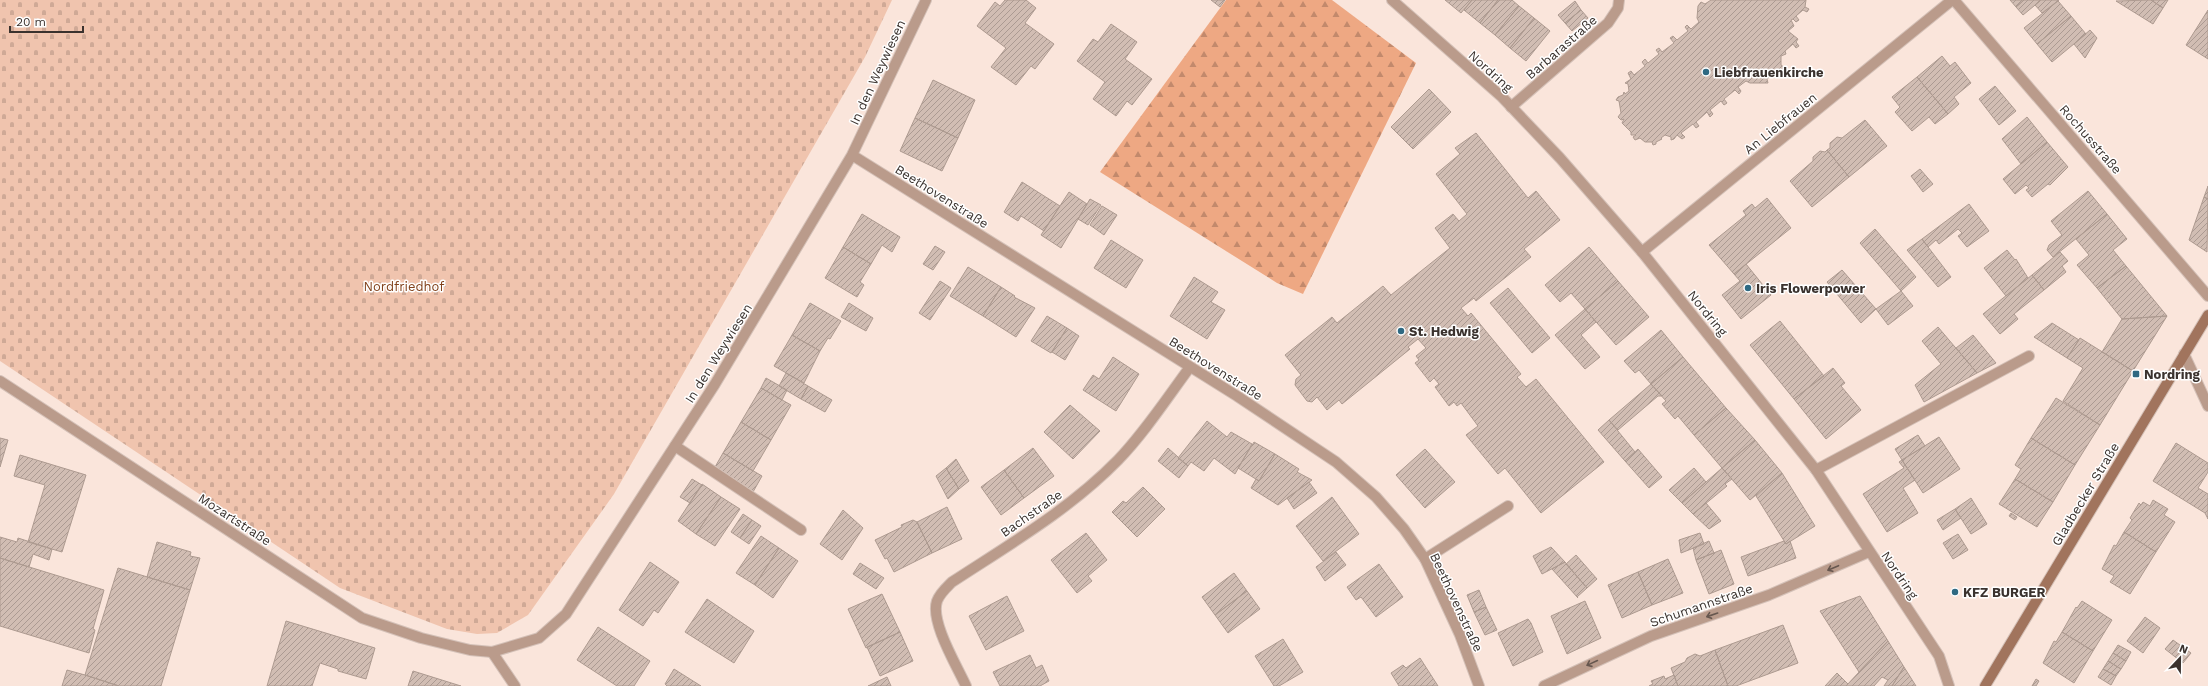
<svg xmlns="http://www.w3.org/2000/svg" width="2208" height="686" font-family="'Work Sans',sans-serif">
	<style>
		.forest { fill: url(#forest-firs) }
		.cemetery { fill: url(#cemetery-stones) }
		.building { fill: url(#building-hatch); stroke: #ad9a90 }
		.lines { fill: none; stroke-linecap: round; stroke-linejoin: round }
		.service-casing { stroke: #d4c1b8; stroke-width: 12 }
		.minor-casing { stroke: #d4c1b8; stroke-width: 12 }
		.tertiary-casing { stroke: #d4c1b8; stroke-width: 12 }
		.secondary-casing { stroke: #d4c1b8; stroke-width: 12 }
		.service { stroke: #ba9b8b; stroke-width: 10 }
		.minor { stroke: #ba9b8b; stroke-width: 10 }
		.tertiary { stroke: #ba9b8b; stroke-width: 10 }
		.secondary { stroke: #a1745d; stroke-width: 10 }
		.oneway { stroke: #67574f }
		.poi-dot { fill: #2f6982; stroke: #fff; stroke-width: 1.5 }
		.labels { text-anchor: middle; stroke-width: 3; stroke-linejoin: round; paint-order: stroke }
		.street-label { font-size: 13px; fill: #3a322e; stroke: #fff }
		.poi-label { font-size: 13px; font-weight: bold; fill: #3a322e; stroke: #fff; text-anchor: start }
		.park-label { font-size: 13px; fill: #82421c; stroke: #fff }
	</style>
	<defs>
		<pattern id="forest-firs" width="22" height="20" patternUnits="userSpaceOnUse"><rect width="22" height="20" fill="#eea883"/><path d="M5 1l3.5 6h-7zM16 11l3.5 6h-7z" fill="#c2896c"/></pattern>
		<pattern id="cemetery-stones" width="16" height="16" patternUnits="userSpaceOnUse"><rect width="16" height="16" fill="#f0c4ae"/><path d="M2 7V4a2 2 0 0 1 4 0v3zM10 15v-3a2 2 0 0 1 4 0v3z" fill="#cfa996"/></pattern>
		<pattern id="building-hatch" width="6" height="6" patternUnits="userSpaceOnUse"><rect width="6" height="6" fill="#d1bdb3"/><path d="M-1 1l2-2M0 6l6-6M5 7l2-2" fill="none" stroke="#ab9a92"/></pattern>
	</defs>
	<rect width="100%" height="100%" fill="#fae5db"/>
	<path class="forest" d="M1226,0h106l84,63 -113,231 -26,-11 -177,-111z"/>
	<path class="cemetery" d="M0,0h892l-27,57 -251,437 -86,121 -31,18 -20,1 -30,-5 -107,-41 -340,-227z"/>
	<path class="building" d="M1005,0h21l10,8 -11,15 29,21 -19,25 -4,-3 -15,19 -25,-18 15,-19 -29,-22 18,-24 5,4z
		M1211,0h14l-5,7z
		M1445,0h27l-11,13z
		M1472,0h26l-18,23 -16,-13z
		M1498,0h14l7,6 -24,29 -15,-12z
		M1711,0h95l-1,7 4,2 -2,3 -4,-2 -7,6 3,4 -3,2 -3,-3 -2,1 3,6 -6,5 10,8 -2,3 3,4 -3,2 -3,-4 -8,7 1,3 -5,2v9l4,3 -2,3 -4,-2 -12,10 1,4h-18l-4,-2 -8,6 3,4 -2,3 -4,-4 -11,9 3,4 -3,2 -3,-4 -11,9 3,4 -3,3 -3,-5 -11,10 3,4 -3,2 -3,-4 -12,9 4,4 -3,2 -5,-4 -3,4 -3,1v-3l-6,-2 -4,3 1,1 -6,3v2l-3,1 -1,-3h-7l-5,-4 -5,2 -2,-3 3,-2h-5v-3l-9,-9 2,-4 -3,1 -3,-3 3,-4 -2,-12 -3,-1 2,-3 5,-2 1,-3 1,2 4,-3 -1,-7 -3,-1 6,-4 -3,-6 3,-2 3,4 11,-9 -3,-4 3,-3 3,4 11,-9 -3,-4 3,-2 3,4 12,-9 -4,-5 3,-2 4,4 11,-9 -3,-4 2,-2 4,4 8,-7 -2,-4 1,-12 3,-4 4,2z
		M2010,0h14l-8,7z
		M2024,0h15l1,1 -17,14 -7,-8z
		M2041,0h18l-17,13 -7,-8z
		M2151,0l12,8 -10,16 -37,-23z
		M2151,0h17l-5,8z
		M1575,1l6,9 -16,13 -7,-8z
		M2058,1l13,15 -34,28 -13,-16z
		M1519,6l15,12 -24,30 -15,-13z
		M1581,10l7,8 -16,13 -7,-8z
		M2208,10v49l-22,-14z
		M2071,16l15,18 -34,28 -15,-18z
		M1534,18l16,13 -24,30 -16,-13z
		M1111,24l26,18 -12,17 27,20 -20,26 -5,-4 -11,15 -23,-17 12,-17 -28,-21 16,-22 5,3z
		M2090,30l7,8 -12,20 -11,-14z
		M1942,56l8,10 5,-4 16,21 -17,14 5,7 -11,10 -31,-37z
		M1917,77l31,37 -13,10 -6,-7 -17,14 -17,-19 5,-5 -8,-10z
		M933,80l42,20 -17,38 -43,-20z
		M1995,86l21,25 -17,14 -20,-26z
		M1429,89l22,23 -38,37 -22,-22z
		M2027,117l20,25 -26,22 -19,-25z
		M915,118l43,20 -16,33 -42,-20z
		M1865,120l22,26 -38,31 -22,-27 3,-2v-5l7,-6 5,1z
		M1476,133l52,65 8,-7 24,29 -36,29 7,8 -55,44 -2,-3 -13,10 7,8 3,-3 50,61 -4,3 9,10 10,-8 68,83 -63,51 -36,-45 -7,6 -32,-39 12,-9 -17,-23 -4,3 -3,-4 -5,4 -14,-19 4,-3 -5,-6 -4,4 -15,-19 4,-3 -3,-4 10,-8 -8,-9 -10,8 2,2 -68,55 -3,-4 -12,10 -10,-13 -5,5 -5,-1 -12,-16 1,-6 5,-4 -16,-20 47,-38 5,6 46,-37 8,9 59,-47 -15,-20 18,-14 6,7 8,-7 -31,-40 24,-20 -5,-6z
		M2047,142l21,25 -18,18 -2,-1 -16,13 -6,-7 3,-2 -3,-3 -11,9 -12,-15z
		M1827,150l22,27 -37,30 -22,-26 23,-20v-4l7,-6 5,1z
		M1920,169l13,15 -10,8 -12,-16z
		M1022,182l38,24 -16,25 -23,-15 -3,5 -14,-9z
		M2208,186v13l-4,-2z
		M2088,191l19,23 -54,43 -6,-7 2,-5 13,-10 -11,-14z
		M1069,192l18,12 -26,44 -20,-13z
		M2204,197l4,2 -1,53 -18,-12z
		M1767,198l24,30 -57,46 -25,-29 37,-30 -3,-4 9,-7 3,4z
		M1090,199l11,6 -13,20 -10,-6z
		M1969,204l20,27 -22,16 -9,-11 4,-3 -4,-4 -19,15 -3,-4 -8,7 -6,-8z
		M1102,206l15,9 -13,20 -14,-10z
		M862,214l38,23 -8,15 -10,-7 -11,19 -28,-17z
		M2107,214l20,25 -14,11 13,16 -29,22 -20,-23 12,-10 -13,-16z
		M1875,229l41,48 -15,14 -41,-48z
		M1922,239l29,38 -13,10 -31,-37z
		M1111,240l32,20 -17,28 -32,-20z
		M935,246l10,6 -12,18 -10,-6z
		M843,247l28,17 -11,18 4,3 -7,12 -32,-19z
		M1589,247l29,34 -33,28 -14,-16 -11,9 -15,-17z
		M2007,250l8,10 1,-1 12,19 -22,18 -22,-28z
		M2060,252l8,9 -6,5 4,6 -22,18 -12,-15z
		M1746,264l25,31 -30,24 -19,-24 18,-14 -6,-7z
		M2126,266l41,50 -45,3 -25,-31z
		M968,267l33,20 -18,29 -33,-20z
		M1842,270l34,39 -15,14 -34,-41z
		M2032,275l12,15 -30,24 4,5 -18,15 -17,-20z
		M1194,277l24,15 -7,10 14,8 -18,29 -37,-23z
		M940,281l11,7 -21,32 -11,-7z
		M1618,281l31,36 -33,28 -31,-36z
		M1001,287l14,9 -1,1 21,11 -19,29 -33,-21z
		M1508,288l42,50 -18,15 -42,-50z
		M1901,291l12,15 -25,19 -12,-16z
		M810,303l31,18 -11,18 -2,-1 -8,13 -28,-16z
		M849,303l24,15 -7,13 -25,-14z
		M1585,309l11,13 -15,13 19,22 -15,12 -30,-34z
		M1047,316l20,12 -16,25 -20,-12z
		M2167,316l-34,55 -31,-19 20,-33z
		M1780,321l44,55 -30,23 -44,-54z
		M2052,323l27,17 -12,18 -33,-21z
		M1938,327l39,46 -53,29 -9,-17 26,-21 -19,-23z
		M1067,328l12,8 -14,24 -13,-8z
		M1661,330l22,27 -32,27 -12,-14 -4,3 -11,-12z
		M792,335l28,16 -16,32 -30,-17z
		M1973,335l23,28 -19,10 -21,-25z
		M2080,338l53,33 -33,54 -37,-24 20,-33 -16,-10z
		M1113,357l26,17 -23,37 -33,-21 10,-15 6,4z
		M1683,357l43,51 -32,27 -16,-19 -3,3 -13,-15 4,-3 -15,-17z
		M1833,368l12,15 -4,3 20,24 -35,29 -32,-40z
		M786,373l22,13 -7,13 -22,-13z
		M766,378l21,12 -5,10 -21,-12z
		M1651,384l11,12h-4l-40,34 -9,-10z
		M808,386l24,14 -7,12 -24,-13z
		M761,388l30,17 -20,35 -30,-18z
		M2056,398l44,27 -25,40 -44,-27z
		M1070,405l30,26 -27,28 -29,-27z
		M1726,408l29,32 -33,28 -28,-33z
		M1609,420l26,32 -10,9 -27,-31z
		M1207,421l20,16 4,-5 21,12 -17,30 -21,-16 -10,13 -13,-9 -3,4 -10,-8z
		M741,422l30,18 -18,31 -30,-18z
		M1918,435l7,11 -23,14 -7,-11z
		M1939,437l21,32 -37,24 -21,-33z
		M0,438l8,2 -8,27z
		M2031,438l44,27 -22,37 -38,-23 6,-10 -6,-4z
		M1755,440l27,33 -32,27 -28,-32z
		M1254,442l21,12 -16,27 -21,-13z
		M2176,443l32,20v9l-10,16 10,6v25l-3,-6 -52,-32z
		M1033,448l21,28 -30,22 -20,-28z
		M1168,448l20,18 -9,12 -21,-17z
		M1425,449l30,33 -30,26 -29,-33z
		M1638,449l24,28 -13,11 -24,-27z
		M723,453l39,23 -9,16 -38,-25z
		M1275,454l24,15 -2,3 15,8 -34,25 -27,-17 5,-9 3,2z
		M20,455l66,20 -24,77 -34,-10 17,-57 -31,-9z
		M956,459l13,22 -10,8 -13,-21z
		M1902,460l13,20 -12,8 15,25 -31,19 -24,-38 41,-26 -5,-6z
		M946,468l13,21 -11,10 -12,-23z
		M1694,468l12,14 -24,21 -13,-13z
		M1722,468l10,11 -7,5 2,2 -34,28 -11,-11z
		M1004,470l20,28 -23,17 -20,-28z
		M1782,473l33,53 -29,18 -30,-48z
		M692,479l10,6 -12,18 -10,-6z
		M2015,479l38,23 -16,25 -38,-23z
		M1309,482l8,11 -23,16 -7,-11z
		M702,484l19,13 -25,37 -18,-13z
		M1143,487l22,22 -28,28 -25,-25 11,-11 3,2z
		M721,497l19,12 -25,37 -19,-12z
		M1332,497l27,37 -36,27 -27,-35z
		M1971,498l16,26 -16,10 -16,-25z
		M2153,500l15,9 -4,6 11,7 -19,30 -32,-20 8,-12 -2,-2 9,-15 2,2 2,-3 7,4z
		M1706,503l15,18 -12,8 -16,-15z
		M947,507l15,32 -30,14 -15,-31z
		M1955,509l6,9 -18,12 -6,-10z
		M843,510l20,18 -21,32 -22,-16z
		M2011,513l6,4 -2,3 -6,-4z
		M743,514l9,6 -12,18 -9,-6z
		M752,520l9,6 -12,18 -9,-6z
		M913,520l4,2 15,31 -38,19 -7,-14 -2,1 -10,-19 27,-13 -1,-2z
		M2124,532l32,20 -26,42 -20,-12 4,-6 -12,-7 12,-24 2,1z
		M1086,533l21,27 -19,16 4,5 -15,12 -26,-33z
		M1700,533l4,11 -23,9 -2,-13z
		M1958,534l10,16 -15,9 -10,-16z
		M761,536l18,12 -24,37 -19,-12z
		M0,537l17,5 1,-4 34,11 -3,11 -16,-6 -4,13 -29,-9z
		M1709,541l5,12 -18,7 -3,-12z
		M1784,541l2,3 4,-3 6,17 -48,18 -7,-19z
		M157,542l34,10 -1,4 10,2 -10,32 -43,-13z
		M1551,547l14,15 -23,12 -9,-18z
		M779,548l19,13 -25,37 -18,-13z
		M1721,550l13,34 -25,10 -13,-34z
		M1336,552l10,13 -21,16 -9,-14z
		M1576,555l21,24 -10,9 -21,-24z
		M0,558l104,32 -11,39 2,1 -6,23 -89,-27z
		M1668,559l15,34 -31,12 -14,-33z
		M650,562l29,20 -21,31 -4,-3 -11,16 -24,-16z
		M1565,562l22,26 -10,9 1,1 -26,-29z
		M860,563l24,15 -8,11 -23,-15z
		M1379,564l24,33 -27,20 -15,-20 -5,3 -9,-13z
		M118,568l72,22 -29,96h-42l-34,-11z
		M1638,572l14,33 -30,13 -14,-33z
		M1234,573l13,18 -32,24 -13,-18z
		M1479,590l7,17 -12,5 -7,-17z
		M1247,591l13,18 -32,24 -13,-18z
		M882,594l18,38 -34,16 -18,-39z
		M1007,596l17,35 -38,19 -17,-34z
		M1860,596l28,45 -29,31 -39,-61z
		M707,599l47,32 -20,32 -49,-31z
		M1585,601l16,37 -34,16 -16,-38z
		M2082,601l30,19 -19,31 -31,-19 14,-25 1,1z
		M1486,607l11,23 -12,5 -11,-23z
		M2145,617l15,11 -17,25 -16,-12z
		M1528,619l3,4 12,29 -30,14 -15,-33z
		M286,621l89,27 -9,31 -28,-8v-2l-18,-6 -8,23h-45z
		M1783,625l15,38 -62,23h-8l-13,-36z
		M598,627l52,34 -16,25h-17l-40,-26z
		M900,632l13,29 -33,15 -13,-29z
		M2062,632l31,19 -19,32 -31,-20 11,-22 2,1z
		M1283,639l20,33 -24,14h-5l-19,-30z
		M2173,640l18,13 -8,10 -18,-14z
		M1888,641l16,26 -12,19h-8l4,-6 -6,-3 -8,9h-28z
		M2118,645l13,7 -5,9 -13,-8z
		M1715,650l13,36h-50l-7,-18 14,-6 2,-4 8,-4 5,2z
		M2113,653l13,8 -5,8 -13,-8z
		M1030,655l6,13 6,-3 7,16 -9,5h-40l-7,-14z
		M1420,658l18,28h-39l-8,-13 12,-8 3,3z
		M2108,661l13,8 -5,7 -13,-7z
		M1904,667l12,19h-24z
		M674,669l27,17h-34l-2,-2z
		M2103,669l13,7 -5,9 -13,-8z
		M67,670l18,5 34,11h-57z
		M413,671l48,15h-53z
		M1837,673l11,11 -2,2h-21z
		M1674,675l4,11h-29l4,-2 -2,-3 13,-5 1,3z
		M887,677l4,9h-23z
		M2036,679l3,2 -3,5h-4z"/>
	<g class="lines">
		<defs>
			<path id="service" d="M2184,354l24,52
				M675,446l126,84
				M1816,470l213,-114
				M1425,559l83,-53
				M492,652l23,34"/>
			<path id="minor" d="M1954,0l254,296
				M1511,107l97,-84 10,-15 1,-8
				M852,155l385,241 99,66 40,35 28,32 21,30 35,76 19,51
				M1642,252l310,-252
				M0,381l362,237 59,20 49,12 22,2 47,-14 27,-24 149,-230 137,-229 74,-155
				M966,686c-9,-20 -36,-64 -29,-85 3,-8 9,-13 15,-19 58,-38 117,-72 166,-122 27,-28 49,-62 72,-93
				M1544,686l107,-50 118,-41 100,-43"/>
			<path id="tertiary" d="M1392,0l110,97 58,61 82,94 174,218 123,186 10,30"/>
			<path id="secondary" d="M1985,686l223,-371"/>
		</defs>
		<use href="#service" class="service-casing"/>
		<use href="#minor" class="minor-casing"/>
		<use href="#tertiary" class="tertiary-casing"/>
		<use href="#secondary" class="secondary-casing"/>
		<use href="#service" class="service"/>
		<use href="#minor" class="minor"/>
		<use href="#tertiary" class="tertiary"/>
		<use href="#secondary" class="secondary"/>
	</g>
	<defs><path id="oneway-shaft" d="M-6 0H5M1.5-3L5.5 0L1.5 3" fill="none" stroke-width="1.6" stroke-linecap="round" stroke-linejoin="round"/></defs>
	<g class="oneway">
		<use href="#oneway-shaft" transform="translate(1833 568) rotate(157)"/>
		<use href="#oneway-shaft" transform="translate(1712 615) rotate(161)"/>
		<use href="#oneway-shaft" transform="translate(1592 663) rotate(155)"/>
	</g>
	<g class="poi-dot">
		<circle cx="1706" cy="72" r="4"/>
		<circle cx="1748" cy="288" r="4"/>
		<circle cx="1401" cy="331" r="4"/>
		<rect x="2132" y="370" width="8" height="8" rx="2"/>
		<circle cx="1955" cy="592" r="4"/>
	</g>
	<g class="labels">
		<g class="street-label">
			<text transform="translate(1561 47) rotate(-41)" y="5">Barbarastraße</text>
			<text transform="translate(1491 71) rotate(42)" y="5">Nordring</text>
			<text transform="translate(877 72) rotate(-65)" y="5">In den Weywiesen</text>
			<text transform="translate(1780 123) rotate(-39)" y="5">An Liebfrauen</text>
			<text transform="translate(2091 139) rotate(49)" y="5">Rochusstraße</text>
			<text transform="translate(942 196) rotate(32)" y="5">Beethovenstraße</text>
			<text transform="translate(1708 313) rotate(51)" y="5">Nordring</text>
			<text transform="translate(718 353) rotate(-58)" y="5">In den Weywiesen</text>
			<text transform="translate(1216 368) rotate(32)" y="5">Beethovenstraße</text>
			<text transform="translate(2085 494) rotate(-59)" y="5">Gladbecker Straße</text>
			<text transform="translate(1031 513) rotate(-35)" y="5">Bachstraße</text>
			<text transform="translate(235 519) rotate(33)" y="5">Mozartstraße</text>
			<text transform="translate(1900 575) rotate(56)" y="5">Nordring</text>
			<text transform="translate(1457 602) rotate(65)" y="5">Beethovenstraße</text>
			<text transform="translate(1701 605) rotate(-19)" y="5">Schumannstraße</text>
		</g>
		<g class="poi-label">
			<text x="1714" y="77">Liebfrauenkirche</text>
			<text x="1756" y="293">Iris Flowerpower</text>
			<text x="1409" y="336">St. Hedwig</text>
			<text x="2144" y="379">Nordring</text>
			<text x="1963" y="597">KFZ BURGER</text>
		</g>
		<g class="park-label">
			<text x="404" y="291">Nordfriedhof</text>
		</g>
	</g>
	<g transform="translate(2180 658) rotate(22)" stroke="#ffffff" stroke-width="3" paint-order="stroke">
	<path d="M0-3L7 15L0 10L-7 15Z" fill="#3a322e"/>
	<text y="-6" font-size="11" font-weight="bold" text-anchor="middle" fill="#3a322e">N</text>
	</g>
	<path d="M10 26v6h73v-6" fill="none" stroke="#3a322e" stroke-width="2"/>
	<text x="16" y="26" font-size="12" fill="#3a322e" stroke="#ffffff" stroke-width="3" paint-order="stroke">20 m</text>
</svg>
